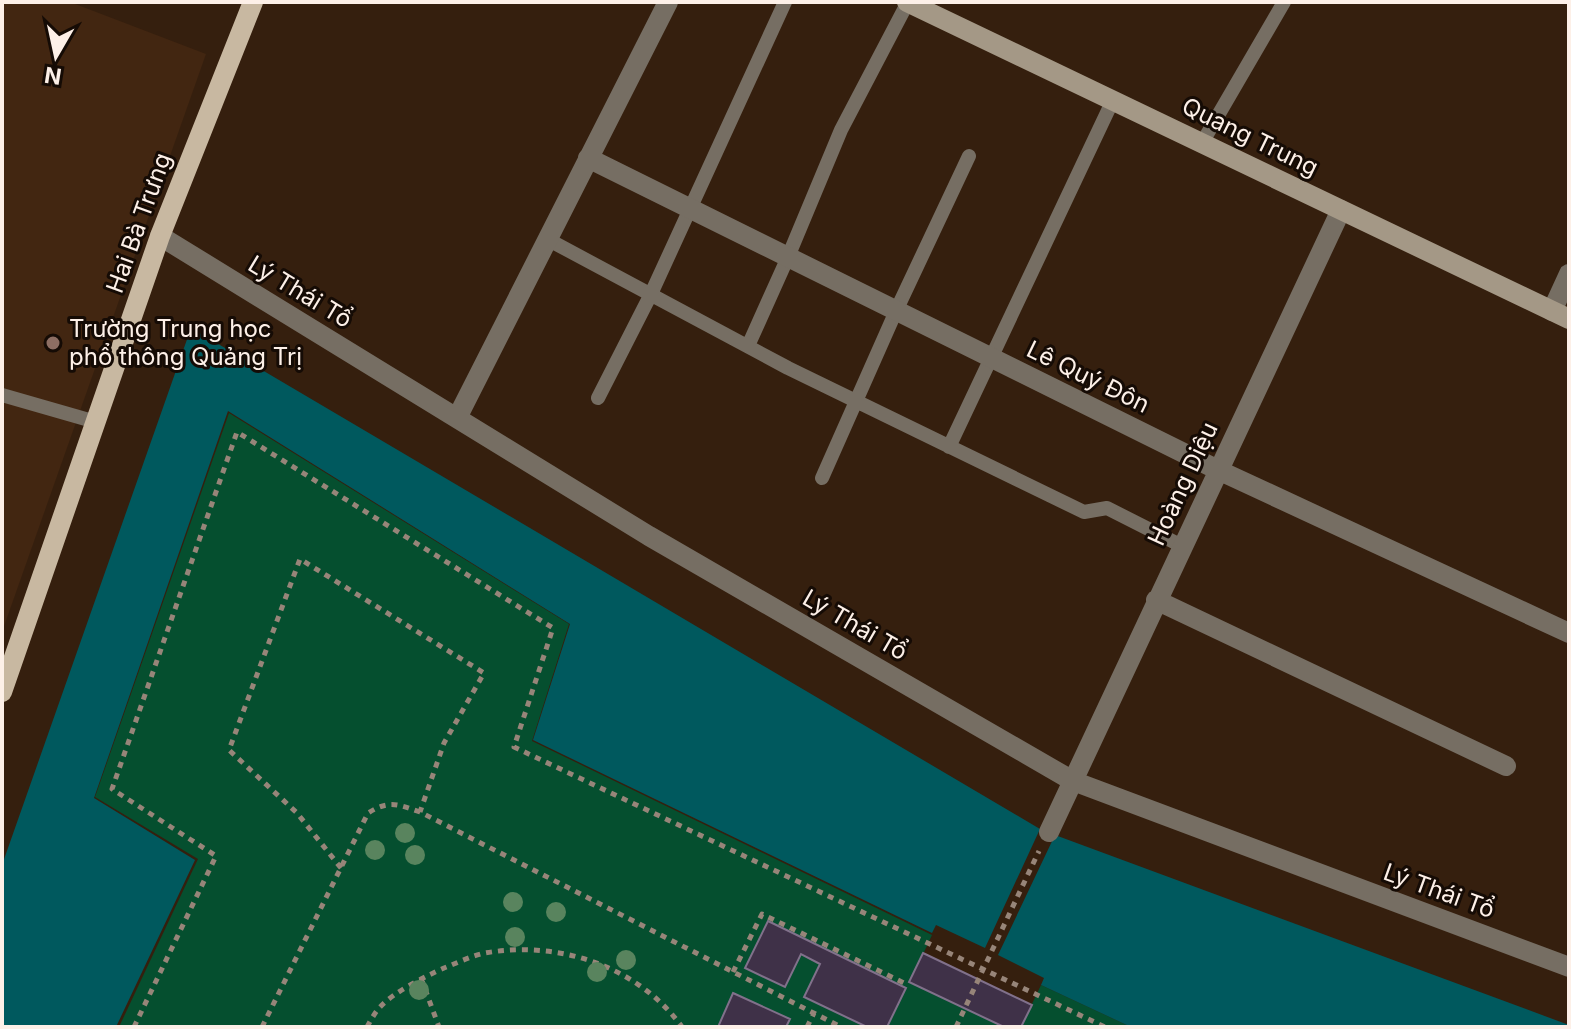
<svg xmlns="http://www.w3.org/2000/svg" width="1571" height="1029" font-family="Inter,sans-serif">
	<style>
		.built { fill: #422611 }
		.green { fill: #054f2f }
		.water { fill: #00595e }
		.building { fill: #3f3148; stroke: #81718b; stroke-width: 2 }
		.lines { fill: none; stroke-linecap: round; stroke-linejoin: round }
		.path { stroke: #978579; stroke-width: 5; stroke-dasharray: 6 6; stroke-linecap: butt }
		.lane { stroke: #766e63; stroke-width: 14 }
		.street { stroke: #766e63; stroke-width: 20 }
		.secondary { stroke: #a49886; stroke-width: 20 }
		.primary { stroke: #c8b8a1; stroke-width: 20 }
		.tree { fill: #59845e }
		.education-dot { fill: #8d6e63; stroke: #150b05; stroke-width: 3 }
		.labels { text-anchor: middle; stroke-width: 6; stroke-linejoin: round; paint-order: stroke }
		.street-label { font-size: 24px; fill: #fdf0e8; stroke: #150b05 }
		.poi-label { font-size: 24px; fill: #fdf0e8; stroke: #150b05; text-anchor: start }
	</style>
	<rect width="100%" height="100%" fill="#351f0e"/>
	<path class="built" d="M2,2h68l136,52 -204,578z"/>
	<path class="green" d="M229,413l340,211 -37,117 400,194 -22,47 94,45h-885l79,-168 -103,-62z
		M1041,985l90,42h-110z"/>
	<path class="water" d="M191,328l849,501 -55,119 -49,-23 -4,8 -399,-193 37,-116 -342,-213 -134,387 101,62 -79,167h-114v-162z
		M1055,835l514,190v2h-438l-90,-42 3,-7 -46,-23z"/>
	<path class="building" d="M768,921l138,67 -19,39h-20l-63,-30 16,-33 -19,-10 -16,33 -40,-19z
		M923,953l109,52 -11,22h-17l-95,-45z
		M733,993l57,26 -4,8h-68z"/>
	<g class="lines">
		<path class="path" d="M341,868l-44,-55 -68,-63 71,-191 184,114 -40,70 -24,69
			M733,972l29,-58 146,71
			M421,978l18,49
			M134,1027l82,-171 -104,-67 125,-357 316,196 -39,119 591,280
			M262,1027l106,-214c21,-13 29,-9 52,-1l421,215
			M367,1027c4,-7 8,-15 14,-21 13,-14 45,-30 63,-38 13,-5 27,-12 41,-15 73,-13 153,13 197,74
			M807,1027l7,-14
			M956,1027l83,-176"/>
		<path class="lane" d="M1202,143l82,-141
			M547,239l241,129 296,144 23,-4 75,38
			M748,346l40,-89 53,-127 67,-128
			M2,395l94,27
			M598,398l53,-104 134,-292
			M949,447l164,-347
			M822,478l74,-167 73,-155"/>
		<path class="street" d="M588,158l630,312 351,163
			M160,236l489,300 424,245 496,186
			M1552,311l17,-37
			M457,418l211,-416
			M1156,600l350,166
			M1049,832l292,-622"/>
		<path class="secondary" d="M907,2l662,317"/>
		<path class="primary" d="M2,692l158,-456 93,-234"/>
	</g>
	<g class="tree">
		<circle cx="405" cy="833" r="10"/>
		<circle cx="375" cy="850" r="10"/>
		<circle cx="415" cy="855" r="10"/>
		<circle cx="513" cy="902" r="10"/>
		<circle cx="556" cy="912" r="10"/>
		<circle cx="515" cy="937" r="10"/>
		<circle cx="626" cy="960" r="10"/>
		<circle cx="597" cy="972" r="10"/>
		<circle cx="419" cy="990" r="10"/>
	</g>
	<circle class="education-dot" cx="53" cy="343" r="8"/>
	<g class="labels">
		<g class="street-label">
			<text transform="translate(1250 137) rotate(26)" y="8">Quang Trung</text>
			<text transform="translate(139 223) rotate(-70)" y="8">Hai Bà Trưng</text>
			<text transform="translate(300 292) rotate(31)" y="8">Lý Thái Tổ</text>
			<text transform="translate(1088 377) rotate(26)" y="8">Lê Quý Đôn</text>
			<text transform="translate(1183 484) rotate(-65)" y="8">Hoàng Diệu</text>
			<text transform="translate(855 625) rotate(30)" y="8">Lý Thái Tổ</text>
			<text transform="translate(1439 891) rotate(20)" y="8">Lý Thái Tổ</text>
		</g>
		<g class="poi-label">
			<text x="69" y="337">Trường Trung học<tspan x="69" dy="28">phổ thông Quảng Trị</tspan></text>
		</g>
	</g>
	<rect width="1571" height="1029" fill="none" stroke="#fdf0e8" stroke-width="8"/>
	<g transform="translate(56 56) rotate(189)" stroke="#150b05" stroke-width="6" paint-order="stroke">
	<path d="M0-6L14 30L0 20L-14 30Z" fill="#fdf0e8"/>
	<text y="-12" font-size="22" font-weight="bold" text-anchor="middle" fill="#fdf0e8">N</text>
	</g>
</svg>
